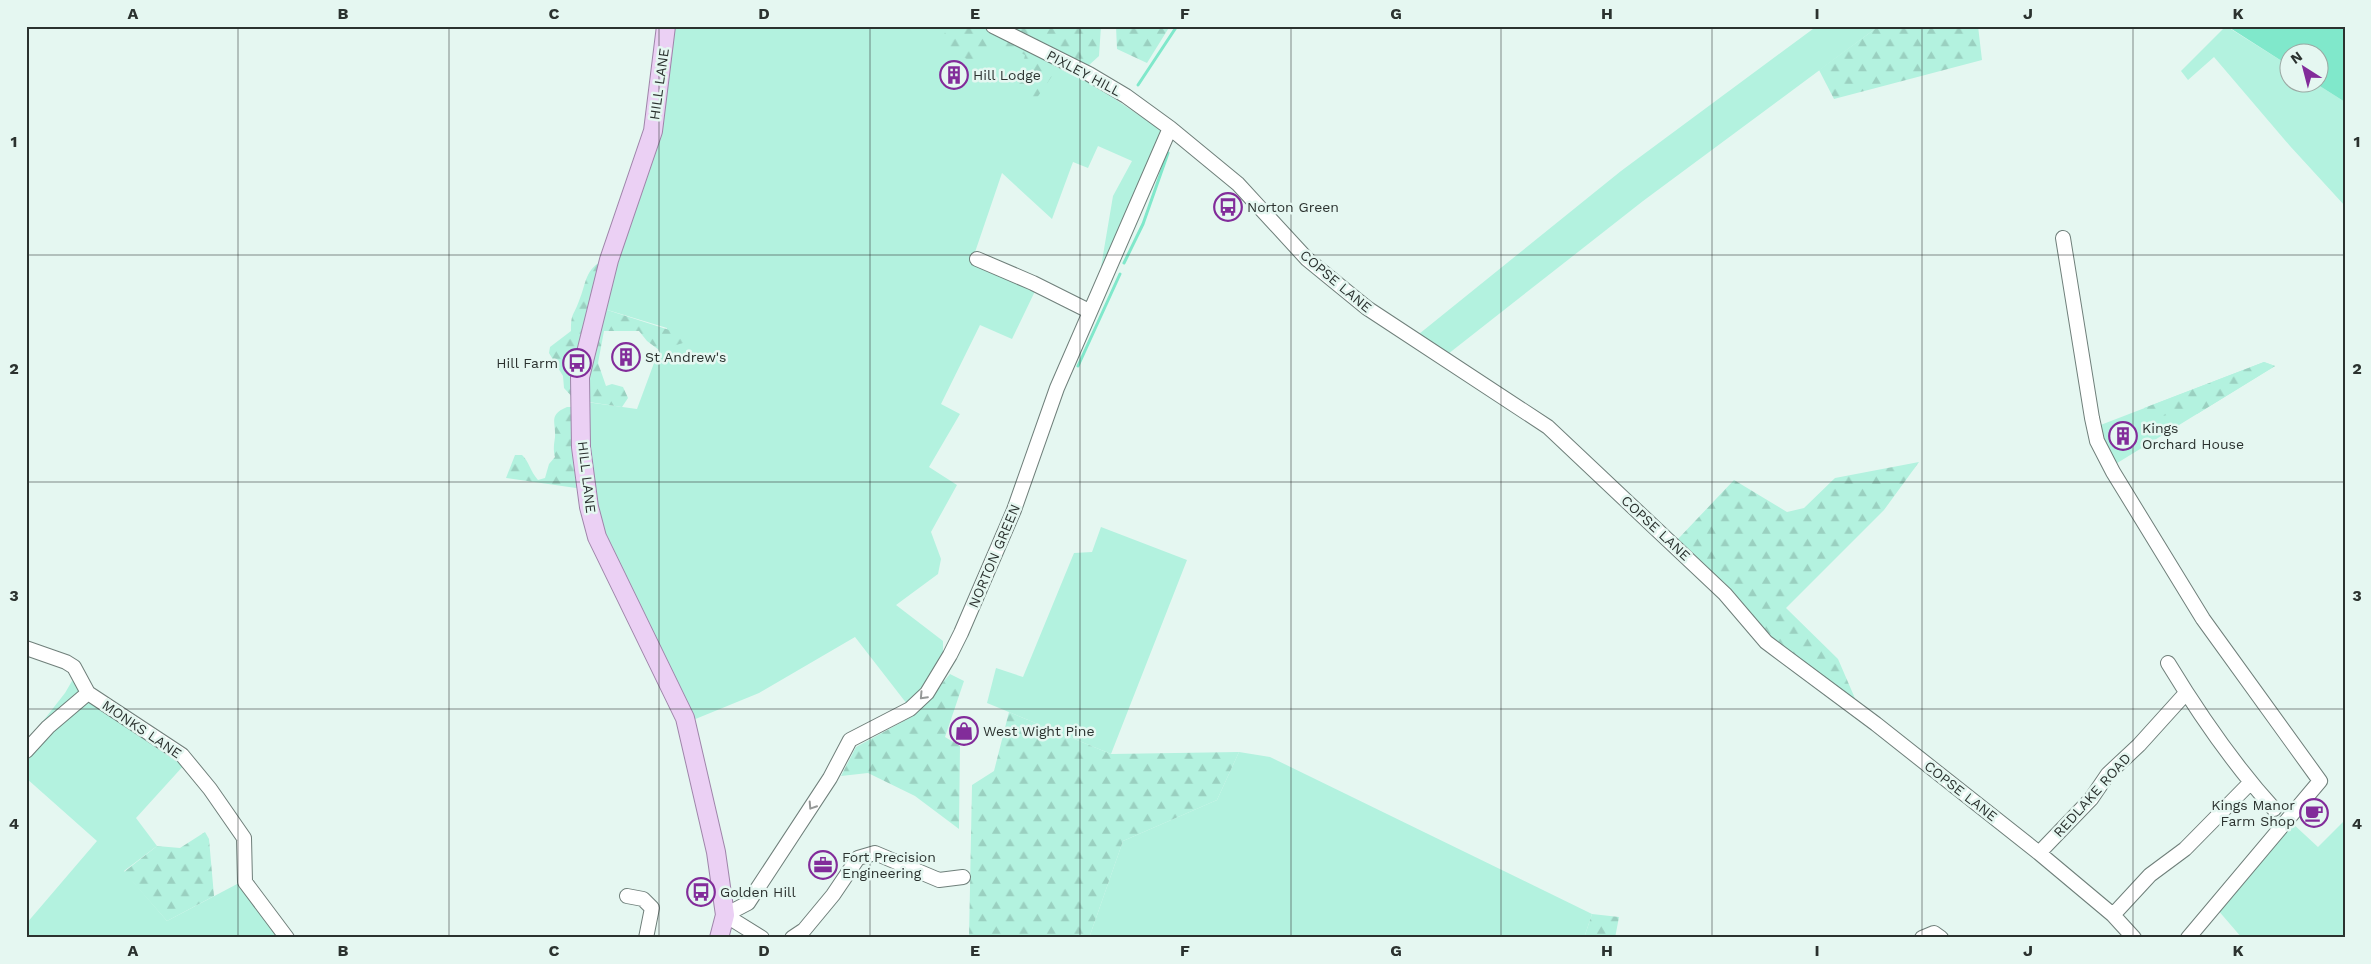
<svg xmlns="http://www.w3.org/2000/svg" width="2371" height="964" font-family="'Work Sans',sans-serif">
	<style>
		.green { fill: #b3f2df }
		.forest { fill: url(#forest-firs) }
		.water { fill: #80e8cb }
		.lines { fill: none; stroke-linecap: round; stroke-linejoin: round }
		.stream { stroke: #80e8cb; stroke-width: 3 }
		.minor-casing { stroke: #6f7f7a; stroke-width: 16 }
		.major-casing { stroke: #9f85aa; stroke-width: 20 }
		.minor { stroke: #fff; stroke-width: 14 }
		.major { stroke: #ebd0f4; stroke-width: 18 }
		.oneway { stroke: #959897 }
		.grid { fill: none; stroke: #2b322f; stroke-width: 1; stroke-opacity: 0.55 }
		.labels { text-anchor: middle; stroke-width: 5; stroke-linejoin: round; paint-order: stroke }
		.street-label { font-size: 14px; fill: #2b322f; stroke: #e5f7f1 }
		.poi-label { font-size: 14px; fill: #2b322f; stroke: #e5f7f1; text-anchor: start }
		.neatline { fill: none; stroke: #2b322f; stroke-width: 2 }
		.grid-label { font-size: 16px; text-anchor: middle; font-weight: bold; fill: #2b322f }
	</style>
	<defs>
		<pattern id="forest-firs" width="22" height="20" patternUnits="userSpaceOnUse" patternTransform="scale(1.25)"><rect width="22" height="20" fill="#b3f2df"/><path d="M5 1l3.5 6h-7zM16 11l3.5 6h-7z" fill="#9ad0c0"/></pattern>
	</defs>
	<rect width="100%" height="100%" fill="#e5f7f1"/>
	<path class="green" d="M671,26h307l107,53 82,55 -59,136 -7,-3 12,-71 19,-35 -34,-15 -10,22 -15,-6 -21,57 -50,-46 -30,88 65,26 -25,52 -32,-14 -39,79 19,10 -31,53 28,18 -26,47 10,27 -3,15 -42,31 47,36v18l-20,30 -16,15 -52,-67 -96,56 -66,27 -88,-185c-15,-44 -17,-88 -19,-133l51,7 30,-81 -66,-20z
		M1817,26h62l-236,175 -195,153 -29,-20 202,-163z
		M2226,26l62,39v17l27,1 30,19v104l-55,-60 -76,-89 -26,23 -7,-9z
		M2264,362l11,4 -161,99 -16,-39z
		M1101,527l86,33 -76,194 -124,-51 9,-35 27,9 51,-124 18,-1z
		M81,679l7,14 -52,37 29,-37 7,-12z
		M88,698l97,66 -49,54 21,28 -33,25 43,50 72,-38 42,55h-255v-14l71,-83 -71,-63v-22z
		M1239,752l31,5 322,157 -8,24h-495l34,-97 94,-41z
		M2345,820v118h-103l-25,-29 74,-87 27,25z"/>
	<path class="forest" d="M947,26h154l-2,30 -11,10 -22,-10 -32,46 -9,-3 -8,-7 8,-37c-37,-19 -22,2 -50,9l-15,-9 -20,-7z
		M1116,26h54l-23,37 -30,-14z
		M1879,26h99l4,34 -148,39 -15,-29z
		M605,259l-4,49 87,28 -5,7 -24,7 -12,-9 -8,-10h-35l-6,32 8,23 6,-2 11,3 5,11 -6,9 -47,-7 -11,-12 -1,-12 -14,-23 1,-6 21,-16c0,-18 2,-14 8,-30 8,-19 5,-31 26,-42z
		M2264,362l11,4 -78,48 -8,-4 -39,9 -6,-11z
		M567,407h11l5,82 -77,-11 9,-23h7c7,6 8,16 16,25l7,-2 4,-14 6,-7c-2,-8 -1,-12 0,-20 1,-15 -7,-22 12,-30z
		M1919,462l-35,48 -98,98 52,51 19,44 -89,-69 -37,-45 -53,-50 56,-59 53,32 17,-4 31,-30z
		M950,674l14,7 -19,56 15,9 -1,83 -44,-33 -47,-23 -27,3 15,-29 59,-32z
		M1009,712l102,42 128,-2 -22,48 -94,41 -34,97h-120l3,-153 22,-14z
		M205,832l4,7 5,57 -47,25 -43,-49 33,-26 23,2z
		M1592,914l27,3 -4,21h-31z"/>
	<path class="water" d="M2227,26h118v76l-30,-19 3,-1v-30h-30v13z"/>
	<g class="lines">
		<path class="stream" d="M1138,85l39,-59
			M1124,263l19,-39 25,-71
			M1078,366l42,-92"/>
		<defs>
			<path id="minor" d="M993,26l96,48 37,22 44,32 68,56 69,75 60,49 181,119 177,167 41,48 110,82 163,129 74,62 21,23
				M2063,238l29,180 5,23 16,31 90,147 117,162 -132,157
				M977,259l56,24 56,28
				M26,648l40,14 8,5 14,26 94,62 28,34 34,49 1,44 42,56
				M2168,663c31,51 66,102 106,146
				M26,751l22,-24 40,-34
				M2039,853l52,-54 17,-25 31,-29 47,-52
				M627,896l16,3 9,9 -6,30
				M725,915l23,-12 82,-125 20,-38 60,-31 17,-16 23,-38 11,-22 53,-123 43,-122 113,-260
				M725,915l37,23
				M2113,915l37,-40 35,-26 65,-66
				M792,938l12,-8 29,-35 25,-37 17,-5 64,27 24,-3
				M1922,938l12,-5 7,5"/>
			<path id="major" d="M666,26l-13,105 -44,129 -29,117 1,70 8,60 8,30 88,181 31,134 9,63 -6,23"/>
		</defs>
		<use href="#minor" class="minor-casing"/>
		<use href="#major" class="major-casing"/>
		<use href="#minor" class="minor"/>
		<use href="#major" class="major"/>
	</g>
	<defs><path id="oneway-chevron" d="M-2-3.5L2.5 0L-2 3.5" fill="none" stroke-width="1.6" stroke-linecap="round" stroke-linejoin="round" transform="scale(1.25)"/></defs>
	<g class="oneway">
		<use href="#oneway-chevron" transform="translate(923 696) rotate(133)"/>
		<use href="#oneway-chevron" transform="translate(812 806) rotate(123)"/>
	</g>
	<path class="grid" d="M238,26v912M449,26v912M659,26v912M870,26v912M1080,26v912M1291,26v912M1501,26v912M1712,26v912M1922,26v912M2133,26v912M26,255h2319M26,482h2319M26,709h2319"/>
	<defs>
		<symbol id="building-ring" viewBox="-11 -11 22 22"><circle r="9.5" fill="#e5f7f1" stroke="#822c9a" stroke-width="1.5"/><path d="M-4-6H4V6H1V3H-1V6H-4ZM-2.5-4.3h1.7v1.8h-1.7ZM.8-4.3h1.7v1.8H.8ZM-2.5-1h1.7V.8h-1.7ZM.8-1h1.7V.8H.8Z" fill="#822c9a"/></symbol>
		<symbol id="bus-ring" viewBox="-11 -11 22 22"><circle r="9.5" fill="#e5f7f1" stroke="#822c9a" stroke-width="1.5"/><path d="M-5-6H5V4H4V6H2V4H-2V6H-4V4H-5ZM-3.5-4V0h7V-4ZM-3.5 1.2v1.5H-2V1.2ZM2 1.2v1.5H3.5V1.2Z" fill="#822c9a"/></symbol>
		<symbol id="shop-ring" viewBox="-11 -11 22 22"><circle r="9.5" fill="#e5f7f1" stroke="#822c9a" stroke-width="1.5"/><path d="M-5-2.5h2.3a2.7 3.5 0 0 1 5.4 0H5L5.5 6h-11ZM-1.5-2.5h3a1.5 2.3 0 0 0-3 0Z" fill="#822c9a"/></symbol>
		<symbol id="cafe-ring" viewBox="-11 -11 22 22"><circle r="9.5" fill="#e5f7f1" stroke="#822c9a" stroke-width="1.5"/><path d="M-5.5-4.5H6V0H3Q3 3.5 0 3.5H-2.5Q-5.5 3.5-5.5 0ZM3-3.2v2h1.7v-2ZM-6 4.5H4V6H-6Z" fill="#822c9a"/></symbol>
		<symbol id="office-ring" viewBox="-11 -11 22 22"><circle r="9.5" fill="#e5f7f1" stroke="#822c9a" stroke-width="1.5"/><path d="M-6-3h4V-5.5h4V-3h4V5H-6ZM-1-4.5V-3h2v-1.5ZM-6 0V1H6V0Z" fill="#822c9a"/></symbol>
	</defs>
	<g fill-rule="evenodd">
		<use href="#building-ring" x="938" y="59" width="32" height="32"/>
		<use href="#bus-ring" x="1212" y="191" width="32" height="32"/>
		<use href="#building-ring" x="610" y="341" width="32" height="32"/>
		<use href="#bus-ring" x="561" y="347" width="32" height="32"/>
		<use href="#building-ring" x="2107" y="420" width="32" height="32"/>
		<use href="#shop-ring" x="948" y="715" width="32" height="32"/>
		<use href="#cafe-ring" x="2298" y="797" width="32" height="32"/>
		<use href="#office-ring" x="807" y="849" width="32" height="32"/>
		<use href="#bus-ring" x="685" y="876" width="32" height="32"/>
	</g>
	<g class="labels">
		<g class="street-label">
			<text transform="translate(1084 73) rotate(28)" y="5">PIXLEY HILL</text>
			<text transform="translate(659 84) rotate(-82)" y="5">HILL LANE</text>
			<text transform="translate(1336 281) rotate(40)" y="5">COPSE LANE</text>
			<text transform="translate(587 477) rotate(83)" y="5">HILL LANE</text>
			<text transform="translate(1656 528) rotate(43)" y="5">COPSE LANE</text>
			<text transform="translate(994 556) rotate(-67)" y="5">NORTON GREEN</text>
			<text transform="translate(142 729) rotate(34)" y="5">MONKS LANE</text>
			<text transform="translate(1961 791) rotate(38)" y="5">COPSE LANE</text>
			<text transform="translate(2092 795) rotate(-48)" y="5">REDLAKE ROAD</text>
		</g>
		<g class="poi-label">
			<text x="973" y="80">Hill Lodge</text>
			<text x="1247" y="212">Norton Green</text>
			<text x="645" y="362">St Andrew's</text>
			<text x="558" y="368" text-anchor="end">Hill Farm</text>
			<text x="2142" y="433">Kings<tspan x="2142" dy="16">Orchard House</tspan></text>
			<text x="983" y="736">West Wight Pine</text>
			<text x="2295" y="810" text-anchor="end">Kings Manor<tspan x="2295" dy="16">Farm Shop</tspan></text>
			<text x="842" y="862">Fort Precision<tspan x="842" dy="16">Engineering</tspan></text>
			<text x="720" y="897">Golden Hill</text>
		</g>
	</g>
	<rect width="2371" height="964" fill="none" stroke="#e5f7f1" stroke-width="55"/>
	<g transform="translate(2304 68) rotate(324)"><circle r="24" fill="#e5f7f1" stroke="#9ba8a3"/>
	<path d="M0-4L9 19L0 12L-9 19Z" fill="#822c9a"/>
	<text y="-8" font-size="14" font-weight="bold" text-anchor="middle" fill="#2b322f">N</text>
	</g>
	<rect x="28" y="28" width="2316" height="908" class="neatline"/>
	<g class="grid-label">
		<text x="133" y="19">A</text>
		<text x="343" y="19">B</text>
		<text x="554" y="19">C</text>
		<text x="764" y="19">D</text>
		<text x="975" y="19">E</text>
		<text x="1185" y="19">F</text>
		<text x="1396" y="19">G</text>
		<text x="1607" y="19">H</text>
		<text x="1817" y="19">I</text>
		<text x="2028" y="19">J</text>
		<text x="2238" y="19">K</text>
		<text x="14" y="147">1</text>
		<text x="2357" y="147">1</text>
		<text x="14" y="374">2</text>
		<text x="2357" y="374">2</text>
		<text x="14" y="601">3</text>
		<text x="2357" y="601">3</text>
		<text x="14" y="829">4</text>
		<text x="2357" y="829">4</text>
		<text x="133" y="956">A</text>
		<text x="343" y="956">B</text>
		<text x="554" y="956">C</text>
		<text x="764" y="956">D</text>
		<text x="975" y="956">E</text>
		<text x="1185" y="956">F</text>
		<text x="1396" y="956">G</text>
		<text x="1607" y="956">H</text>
		<text x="1817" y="956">I</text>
		<text x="2028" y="956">J</text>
		<text x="2238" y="956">K</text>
	</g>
</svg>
